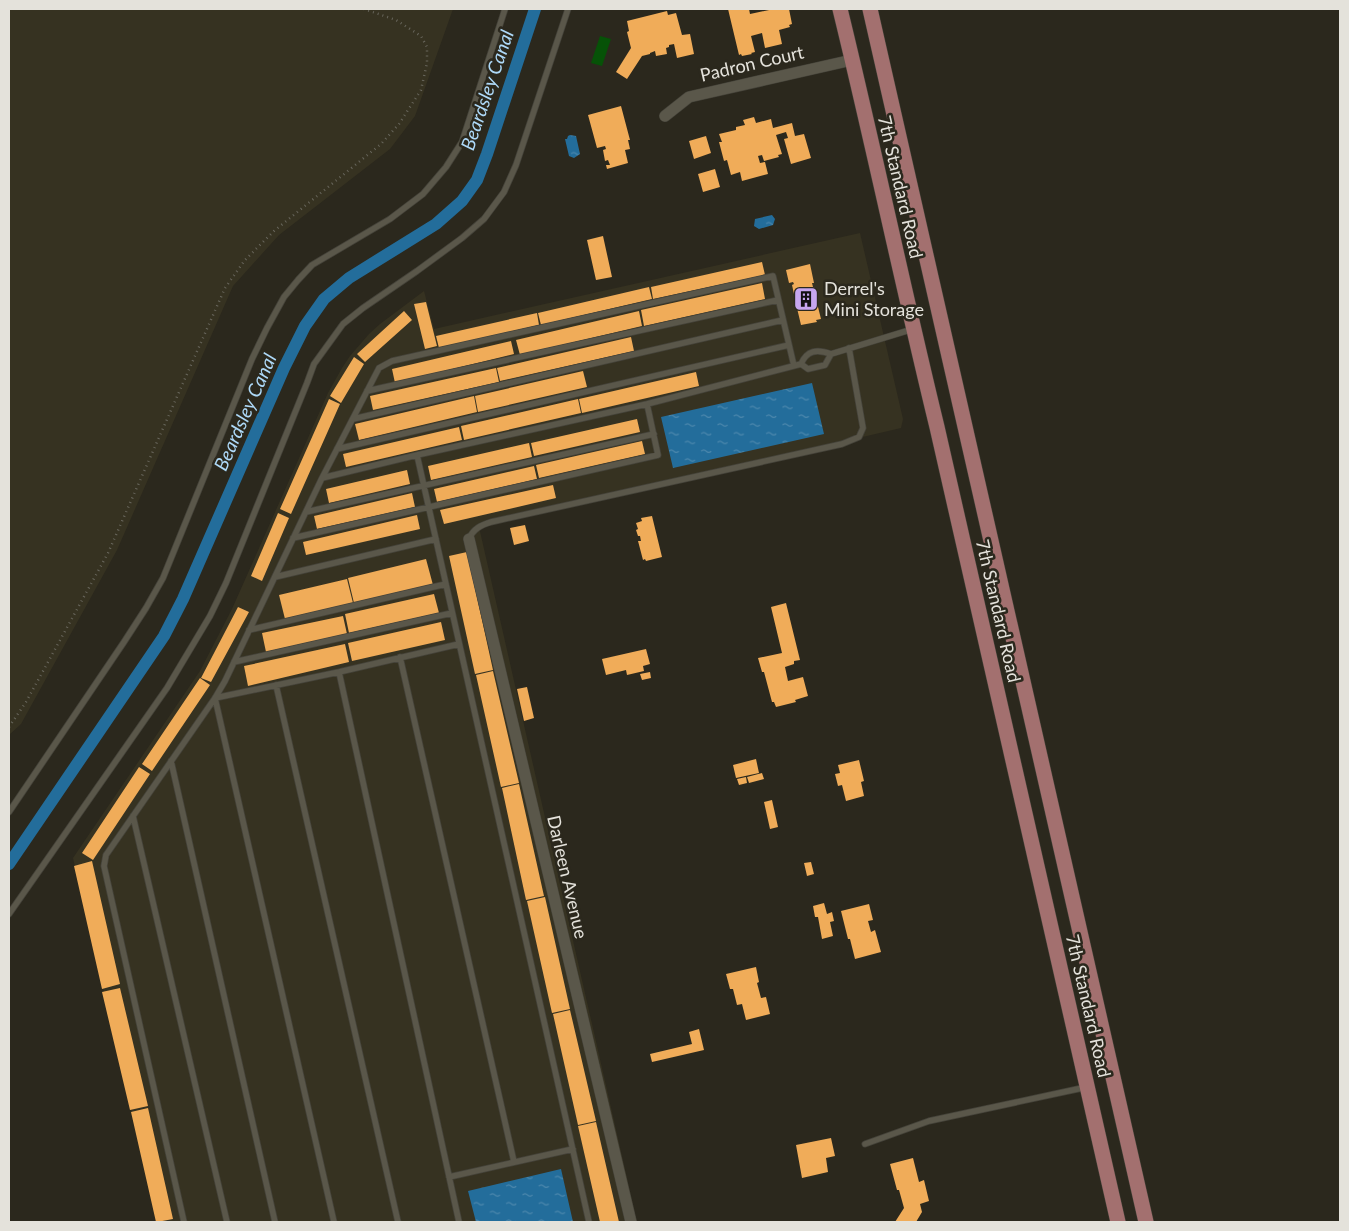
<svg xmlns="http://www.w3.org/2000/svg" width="1349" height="1231" font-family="Lato,sans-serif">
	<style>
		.built { fill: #363221 }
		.pitch { fill: #065207 }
		.water { fill: url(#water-ripples) }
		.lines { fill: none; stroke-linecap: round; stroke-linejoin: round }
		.canal { stroke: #236d9b; stroke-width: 12 }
		.building { fill: #f0ac59 }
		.lane-casing { stroke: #45433a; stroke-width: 7 }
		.street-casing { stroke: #45433a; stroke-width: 12 }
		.primary-casing { stroke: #45433a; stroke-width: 16 }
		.path { stroke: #68665c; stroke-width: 2.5; stroke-dasharray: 1 4; stroke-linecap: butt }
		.lane { stroke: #5a574a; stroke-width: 5.5 }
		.street { stroke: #5a574a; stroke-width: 11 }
		.primary { stroke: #a3706f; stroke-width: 15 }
		.labels { text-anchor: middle; stroke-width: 5; stroke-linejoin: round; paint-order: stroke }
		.street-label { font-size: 18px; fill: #e4e2db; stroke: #2b281d }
		.poi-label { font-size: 18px; fill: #e4e2db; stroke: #2b281d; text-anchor: start }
		.water-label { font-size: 19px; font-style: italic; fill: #aed9f8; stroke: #2b281d }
	</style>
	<defs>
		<pattern id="water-ripples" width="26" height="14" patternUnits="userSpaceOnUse" patternTransform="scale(1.25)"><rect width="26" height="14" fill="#236d9b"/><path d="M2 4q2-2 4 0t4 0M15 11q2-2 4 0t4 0" fill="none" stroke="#4d88ad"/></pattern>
	</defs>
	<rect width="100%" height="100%" fill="#2b281d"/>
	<path class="built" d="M9,9h444l-38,107 -25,33 -111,86 -46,51 -116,264 -96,174 -12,11z
		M860,233l43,186 -2,9 -422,99 158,695h-480l-84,-364 127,-187 32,-62 96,-216 14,-25 8,-12 19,-22 11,-10 44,-33 10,38z"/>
	<path class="pitch" d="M600,36l11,3 -9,27 -11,-3z"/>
	<path class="water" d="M570,135l6,1 4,18 -6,4 -5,-2 -4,-17h2l1,-3z
		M772,215l3,4 -2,6 -14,4 -5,-3 1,-7z
		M812,383l12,51 -151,34 -12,-51z
		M561,1169l12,53h-97l-8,-31z"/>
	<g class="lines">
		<path class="canal" d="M9,864l155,-228 19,-37 101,-231 21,-42 19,-27 25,-21 87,-54 26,-23 15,-21 10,-26 48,-145"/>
	</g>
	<path class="building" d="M728,9h21l1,5 24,-5h15l3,15 -3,1 1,2 -11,3 3,14 -17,4 -3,-15 -11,3 4,16 -4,1 1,1 -10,2 -1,-2 -2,1z
		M667,11l1,4 8,-2 6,22 8,-1 4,20 -17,4 -3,-14 -5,1v2l-3,1 1,6 -11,2 -1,-5 -5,2v1l-8,2 -15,23 -11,-7 15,-24 -4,-16 2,-1 -2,-10z
		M621,106l9,34h-2l2,9 -5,1 3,13 -21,6 -1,-4h4l-2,-5 -3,1 -2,-11 3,-1 -1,-3 -8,2 -9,-33z
		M754,117l2,6 15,-4 2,9 19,-5 3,13 9,-2 7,24 -20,6 -7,-25 4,-1 -2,-6 -10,3 6,19 -4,1 1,2 -15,4 -2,-6 -4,1 2,7 5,-1 3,12 -26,7 -2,-9 -9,3 -4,-15 -3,1 -5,-19h3l-3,-8 17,-4v-3l9,-2 -2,-5z
		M706,136l5,17 -17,6 -5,-18z
		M715,169l5,18 -17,5 -5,-18z
		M603,236l9,41 -16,3 -9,-40z
		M762,262l3,13 -112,24 -2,-12z
		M810,264l4,19h-2l9,36 -5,1 1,2 -16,3 -5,-21h2l-2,-11 -2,1 -2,-9 2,-1 -1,-2 -4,1 -3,-13z
		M762,283l3,16 -121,27 -3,-16z
		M649,287l3,12 -111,26 -3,-12z
		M426,302l11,44 -12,3 -11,-45z
		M404,311l8,9 -47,42 -8,-8z
		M639,311l3,15 -122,29 -4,-15z
		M537,313l2,12 -100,23 -3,-12z
		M631,337l3,14 -134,30 -3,-13z
		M511,341l3,13 -119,29 -3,-14z
		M354,357l10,7 -23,39 -11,-7z
		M496,368l3,14 -126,28 -3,-14z
		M583,371l4,16 -109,25 -3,-16z
		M696,372l3,14 -117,27 -3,-14z
		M474,396l3,16 -118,28 -4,-16z
		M329,399l11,5 -49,110 -11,-5z
		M578,399l3,14 -117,27 -3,-14z
		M637,419l3,13 -106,24 -3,-13z
		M459,427l3,13 -116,27 -3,-13z
		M642,441l3,13 -106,24 -3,-13z
		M529,443l3,14 -101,23 -3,-14z
		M534,466l3,13 -100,23 -3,-13z
		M407,470l3,14 -81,19 -3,-14z
		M553,485l3,13 -112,26 -4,-14z
		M412,493l3,14 -98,22 -3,-13z
		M278,513l11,5 -27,63 -11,-5z
		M417,515l3,14 -114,26 -3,-13z
		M652,516l10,41 -16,4 -1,-2 -2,1 -5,-19h3l-1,-5h-2l-2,-6 2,-1 -2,-6 6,-2 -1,-3z
		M525,525l4,16 -15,4 -4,-17z
		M467,552l26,118 -18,4 -26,-118z
		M426,559l7,26 -79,18 -6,-25z
		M347,579l6,24 -68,16 -6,-24z
		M434,594l5,19 -90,20 -4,-19z
		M786,603l14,57 -6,1v3l-9,3 3,14 15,-4 5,19 -13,4 1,2 -20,5 -2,-5h-2l-8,-30h-2l-4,-14 24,-5 -11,-46z
		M238,607l11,5 -38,70 -10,-4z
		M343,616l4,18 -81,18 -4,-19z
		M441,622l4,18 -93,21 -4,-18z
		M345,644l4,18 -101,24 -4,-20z
		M646,649l4,15 -7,2 1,5 -17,4 -1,-5 -20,5 -4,-16z
		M493,671l26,112 -18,4 -25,-112z
		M650,672l1,6 -9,2 -2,-6z
		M200,678l10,7 -58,86 -10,-7z
		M527,687l7,31 -10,3 -7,-32z
		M756,759l3,14 -23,5 -3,-13z
		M859,760l5,21 -3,1 3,14 -18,5 -4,-16 -4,1 -3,-12 5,-1 -2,-8z
		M139,767l11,7 -57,86 -11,-7z
		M762,773l2,6 -15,4 -2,-6z
		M746,777l1,6 -8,2 -2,-6z
		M519,784l25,112 -18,4 -24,-112z
		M772,800l6,27 -8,2 -6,-27z
		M92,861l28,123 -18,5 -28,-123z
		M811,862l3,12 -7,2 -3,-13z
		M545,897l25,112 -18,4 -25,-112z
		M824,903l3,11 5,-2 2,9 -4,1 3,14 -11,3 -4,-22h-3l-2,-11z
		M869,904l4,16 -5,1 3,11 4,-2 6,22 -26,7 -5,-20h-2l-7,-28z
		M756,967l3,15 -2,1 4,15 5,-1 4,17 -24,6 -4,-16 -5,1 -4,-16h-3l-4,-15z
		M120,988l28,118 -18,4 -28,-118z
		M570,1010l26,111 -18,4 -25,-111z
		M699,1029l5,21 -52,12 -2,-8 42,-10 -3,-12z
		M148,1108l25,111 -16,3h-1l-25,-110z
		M596,1122l23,100h-19l-22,-96z
		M831,1138l4,18 -9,2 2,14 -26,6 -6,-33z
		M913,1158l6,24 5,-2 5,21 -9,3 2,8 -6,10h-21l9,-14 -5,-18h-2l-7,-26z"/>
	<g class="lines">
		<defs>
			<path id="lane" d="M801,364c6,-14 16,-15 30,-10l82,-25
				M367,391l411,-91
				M353,419l430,-99
				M337,449l452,-104
				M417,455l172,767
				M322,478l57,-110 13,-7 381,-85 21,90
				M306,512l348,-78
				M293,538l365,-83 -11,-51
				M469,539c4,-10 12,-14 22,-17l351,-78 17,-7 4,-9 -14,-80
				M275,577l161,-38
				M249,630l197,-46
				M400,657l114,505
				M234,662l218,-49
				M339,672l120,550
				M276,685l122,537
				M171,761l104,461
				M9,812l115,-170 22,-34 17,-30 89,-219 15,-31 17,-31 14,-17 14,-15 78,-46 33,-25 23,-27 16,-25 43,-133
				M133,816l94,406
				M9,914l158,-226 43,-72 16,-33 81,-200 7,-19 29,-40 20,-16 54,-37 45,-33 22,-19 20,-27 12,-27 52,-156
				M865,1144l64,-23 158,-34
				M449,1177l124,-28
				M184,1222l-80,-356 2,-11 109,-157 10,-17 97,-203 95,-23 230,-51 154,-40 7,5 17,-4 6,-11
				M334,1222l-119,-524 124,-26 120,-28"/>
			<path id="street" d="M665,116l24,-19 163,-37
				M469,539l162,683"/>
			<path id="primary" d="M840,9c34,139 63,279 97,418l181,795
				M870,9l276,1213"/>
		</defs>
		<use href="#lane" class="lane-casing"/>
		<use href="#street" class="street-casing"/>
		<use href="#primary" class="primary-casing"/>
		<path class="path" d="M9,727l17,-25 82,-149 117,-265 20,-28 29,-29 107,-87 18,-20 22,-34 6,-27v-16l-6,-11 -25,-16 -32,-11"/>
		<use href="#lane" class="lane"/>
		<use href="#street" class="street"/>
		<use href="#primary" class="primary"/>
	</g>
	<defs>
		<symbol id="building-square" viewBox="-11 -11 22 22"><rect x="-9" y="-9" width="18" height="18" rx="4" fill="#c7a6ef" stroke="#2b281d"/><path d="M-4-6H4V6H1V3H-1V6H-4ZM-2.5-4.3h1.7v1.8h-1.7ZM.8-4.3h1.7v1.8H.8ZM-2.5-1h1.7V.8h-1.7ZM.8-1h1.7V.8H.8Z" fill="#111"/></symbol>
	</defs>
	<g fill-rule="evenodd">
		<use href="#building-square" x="792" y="285" width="28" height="28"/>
	</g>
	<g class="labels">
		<g class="street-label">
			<text transform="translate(752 64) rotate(-13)" y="6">Padron Court</text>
			<text transform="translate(900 187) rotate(77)" y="6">7th Standard Road</text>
			<text transform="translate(998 611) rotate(77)" y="6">7th Standard Road</text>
			<text transform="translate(567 877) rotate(77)" y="6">Darleen Avenue</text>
			<text transform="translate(1088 1006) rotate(77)" y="6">7th Standard Road</text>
		</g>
		<g class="poi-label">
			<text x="824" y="295">Derrel's<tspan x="824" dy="21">Mini Storage</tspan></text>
		</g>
		<g class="water-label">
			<text transform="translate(487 90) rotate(-71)" y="7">Beardsley Canal</text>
			<text transform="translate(245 412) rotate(-66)" y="7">Beardsley Canal</text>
		</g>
	</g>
	<rect width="1349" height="1231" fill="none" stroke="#e4e2db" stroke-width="20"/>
</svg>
